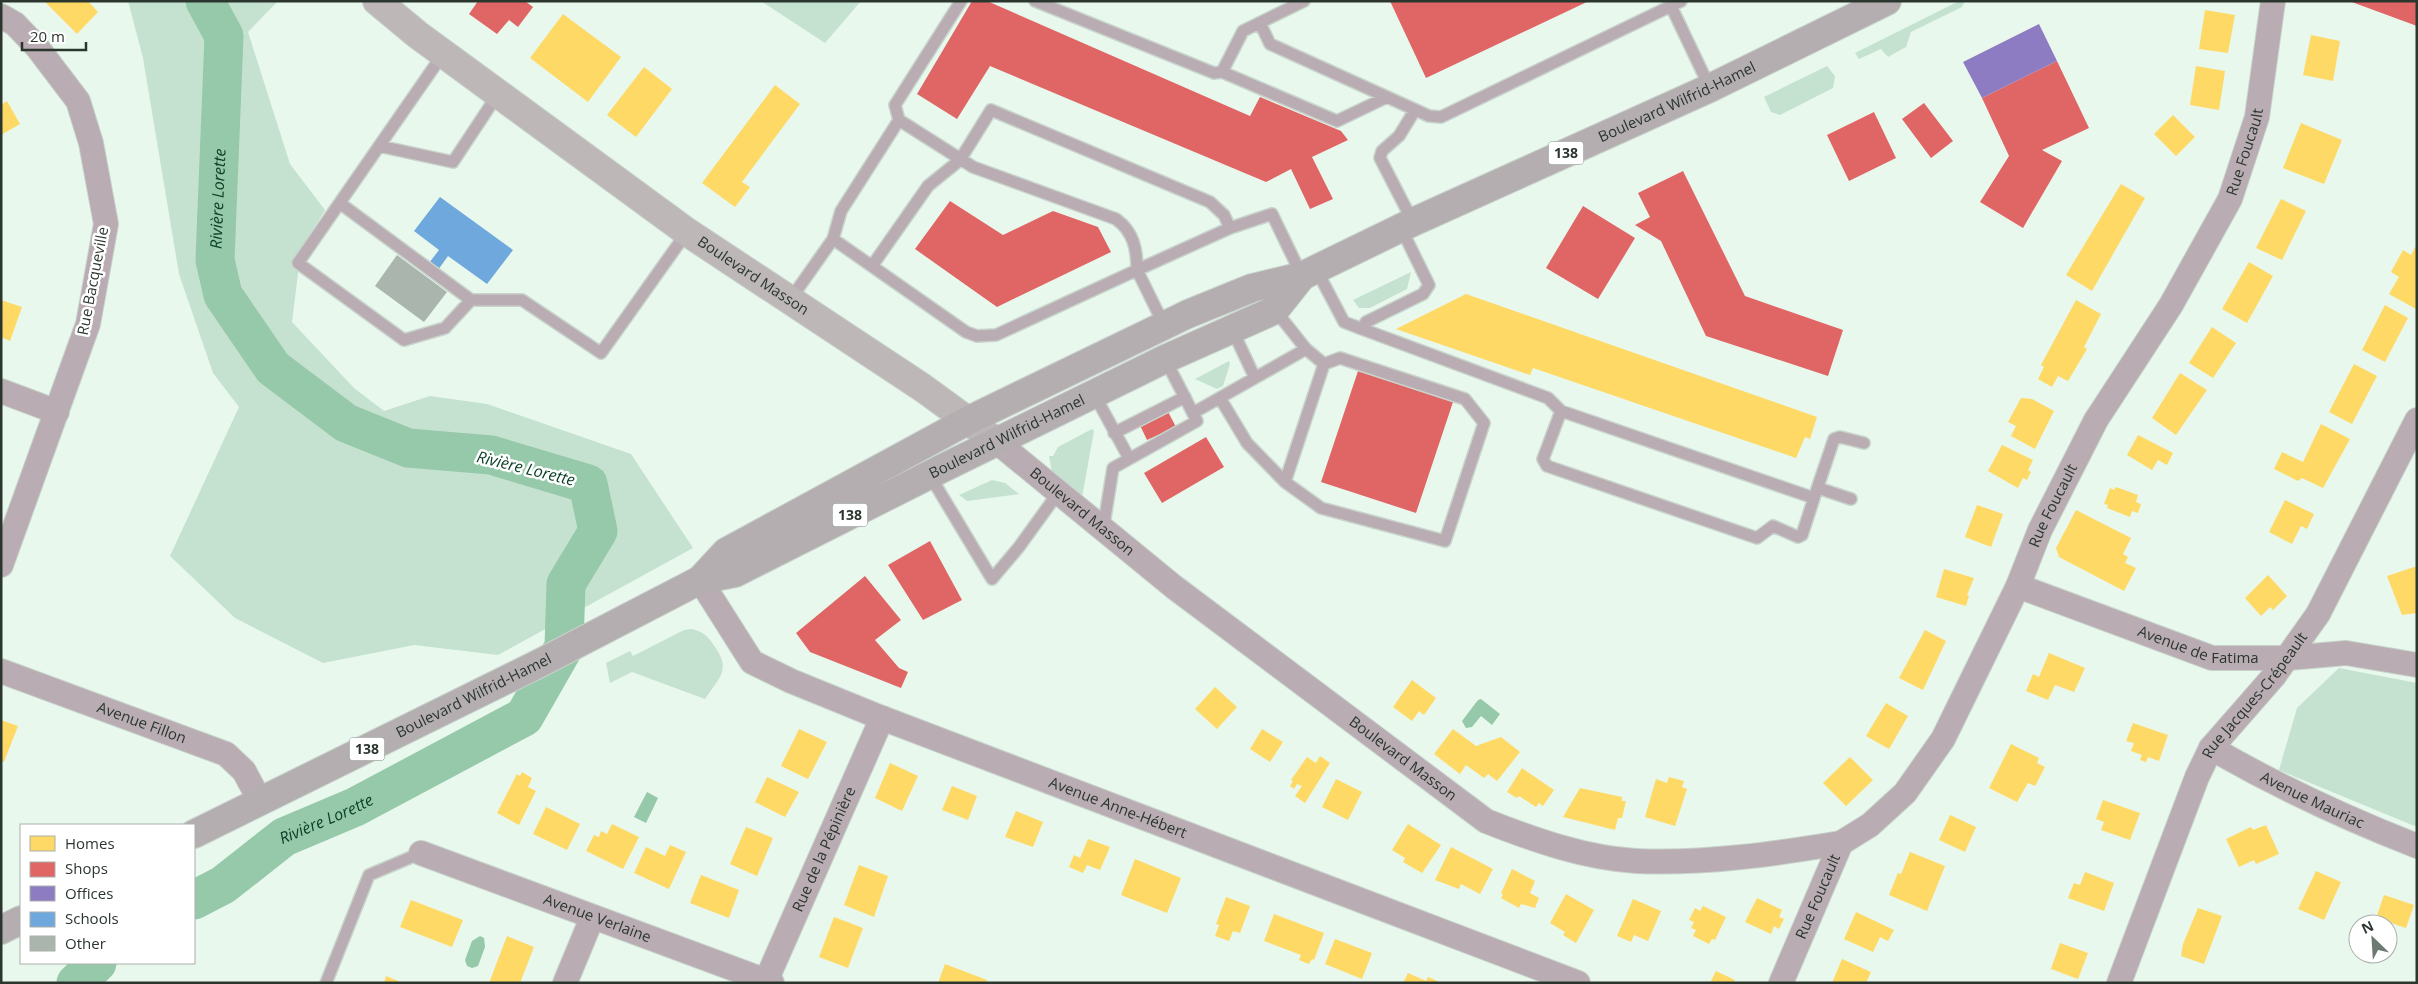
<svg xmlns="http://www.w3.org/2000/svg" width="2418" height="984" font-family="'Open Sans',sans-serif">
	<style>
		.green { fill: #c4e2cf }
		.water { fill: #96c8aa }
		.homes { fill: #ffd966 }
		.shops { fill: #e06666 }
		.offices { fill: #8e7cc3 }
		.schools { fill: #6fa8dc }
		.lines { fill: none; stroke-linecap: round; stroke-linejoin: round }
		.river { stroke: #96c8aa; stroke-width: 39 }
		.building { fill: #a9b5ad }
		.lane-casing { stroke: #c8d3cc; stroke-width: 14 }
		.street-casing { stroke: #c8d3cc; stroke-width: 26 }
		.secondary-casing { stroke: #c8d3cc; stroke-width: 30 }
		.primary-casing { stroke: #c8d3cc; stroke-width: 30 }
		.lane { stroke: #b9acb2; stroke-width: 11 }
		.street { stroke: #b9acb2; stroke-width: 24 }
		.secondary { stroke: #bdb7b8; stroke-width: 28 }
		.primary { stroke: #b5aeb1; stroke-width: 28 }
		.labels { text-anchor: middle; stroke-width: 5; stroke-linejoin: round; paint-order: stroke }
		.shield { fill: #fff; stroke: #6b726d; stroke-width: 1 }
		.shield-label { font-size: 14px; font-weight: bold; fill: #2b362f }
		.street-label { font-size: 15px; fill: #2b362f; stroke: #fff }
		.water-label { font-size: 16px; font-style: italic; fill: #0b4127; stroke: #fff }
	</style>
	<rect width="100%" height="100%" fill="#e8f8ed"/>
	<path class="green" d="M128,1h150l-30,31 42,132 35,46 -24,39 -9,73 62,66 30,23 46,-15 57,8 144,50 62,94 -195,107 -84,-10 -91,18 -88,-45 -65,-62 69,-149 -26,-34 -34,-99 -36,-216z
		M761,1h100l-36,42z
		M1959,1h6l-3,6 -51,25 -5,15 -18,10 -7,-8 -22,10 -4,-6z
		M1827,66l8,10 -2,12 -53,27 -9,-3 -7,-15z
		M1411,272l-4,17 -37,19h-11l-6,-8z
		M1229,361l1,3 -7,22 -6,3 -22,-10z
		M1092,429l2,2 -12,66 -30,-25 -3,-16h4l5,-9z
		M992,480l13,3 14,11 -52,7 -8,-6z
		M691,629c11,2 16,6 22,15 19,26 7,32 -8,55l-73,-27 -22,11 -4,-20 24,-12 3,5 51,-26z
		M2339,668l78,15v144l-138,-57 18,-62z"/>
	<path class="water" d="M1481,699l19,15 -8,11 -11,-9 -9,11 -6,1 -4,-7 16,-21z
		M647,792l11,6 -12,25 -12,-6z
		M480,936l4,2 1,9 -7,19 -6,2 -5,-2 -2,-6 7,-19z"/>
	<path class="homes" d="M44,1h44l10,11 -21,22z
		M2205,10l30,5 -7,38 -29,-4z
		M563,14l58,43 -33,45 -58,-44z
		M2311,35l29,6 -7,40 -30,-6z
		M2196,66l29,5 -6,39 -29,-5z
		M644,67l28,22 -36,48 -29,-22z
		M775,85l25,19 -58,78 8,5 -15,20 -33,-24z
		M7,101l13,23 -19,11v-30z
		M2173,115l22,22 -19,19 -22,-22z
		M2301,123l41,17 -18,44 -41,-16z
		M2121,184l24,14 -53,93 -26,-16z
		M2281,199l25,12 -24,49 -26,-12z
		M2417,244v64l-1,1 -27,-15 10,-17 -8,-5 12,-22 8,5z
		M2249,262l24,14 -26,47 -25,-14z
		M1466,294l351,123 -7,22 -5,-2 -9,21 -263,-90 -3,7 -134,-46z
		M1,300l21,7 -12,34 -9,-4z
		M2076,300l25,14 -17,33 3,2 -19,32 -10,-5 -6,11 -14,-8 6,-12 -3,-2z
		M2385,305l23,13 -23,44 -23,-12z
		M2212,327l24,16 -23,35 -24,-15z
		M2354,364l23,12 -25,48 -23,-12z
		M2180,373l27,17 -31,45 -24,-17z
		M2021,398l11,1 22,12 -19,38 -24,-13 5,-10 -8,-4z
		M2321,424l29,15 -27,49 -21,-10 -4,3 -24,-12 8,-17 21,10z
		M2138,435l35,18 -6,12 -9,-5 -6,10 -25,-15z
		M2002,445l31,15 -5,10 3,2 -4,8 -4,-2 -5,10 -30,-17z
		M2116,487l22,8 -2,7 5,2 -3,9 -6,-2 -2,6 -23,-9 1,-3 -4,-1 6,-16 4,2z
		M2285,500l29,14 -7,15 -6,-3 -9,18 -23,-12z
		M1977,505l26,9 -12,33 -26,-10z
		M2076,510l55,28 -8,16 5,3 -3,6 11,5 -12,23 -65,-34 -3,-9z
		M2414,567l3,1v45l-15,2 -15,-39z
		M1944,569l30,9 -7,17 2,1 -3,10 -30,-9z
		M2268,575l19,21 -14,14 -3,-3 -9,9 -16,-18z
		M1925,630l21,11 -23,49 -24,-12z
		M2049,653l36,15 -11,24 -19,-7 -7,15 -22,-9 7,-17 6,3z
		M1412,680l24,18 -12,17 -5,-4 -7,10 -19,-14z
		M1215,687l22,20 -20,22 -22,-20z
		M1886,703l22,13 -19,33 -23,-13z
		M1,720l17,6 -14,36 -3,-1z
		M2133,723l35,12 -9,26 -11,-4 -2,5 -6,-2 2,-5 -11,-4 3,-8 -8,-2z
		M799,729l28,13 -19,37 -27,-13z
		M1262,729l21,13 -13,20 -20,-13z
		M1453,729l23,17 25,-9 19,15 -23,29 -9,-7 -4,4 -18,-13 -6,9 -26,-20z
		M2011,744l28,14 -2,5 8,4 -10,19 -7,-3 -11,19 -28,-14z
		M1320,756l10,7 -25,40 -10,-7 7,-10 -5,-2 -3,5 -4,-3 3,-5 -2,-1 16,-23 9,6z
		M1850,757l23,23 -27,26 -23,-23z
		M890,763l28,13 -16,35 -27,-13z
		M1522,768l32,22 -11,16 -4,-3 -3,4 -17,-11 -2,2 -10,-6z
		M522,772l10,6 -4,9 8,4 -17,34 -22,-12 20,-39 3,2z
		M767,777l32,15 -14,25 -30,-15z
		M1669,777l15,4 -2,6 5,2 -12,37 -30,-9 11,-38 11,4z
		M1336,779l26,13 -14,28 -26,-13z
		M952,786l25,10 -9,24 -26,-10z
		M1580,788l42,9v4h4l-4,17h-4l-3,12 -52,-13z
		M2103,800l37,13 -10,27 -29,-10 3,-8 -8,-3z
		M546,807l34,17 -13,26 -34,-16z
		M1016,811l27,11 -10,25 -28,-10z
		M1950,815l26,12 -11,25 -26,-12z
		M612,824l27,13 -16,32 -37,-18 8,-16 5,2 2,-6 6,3z
		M1408,824l33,21 -19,28 -19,-11 2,-4 -13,-8z
		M2266,825l13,29 -23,10 -2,-4 -15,7 -13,-28 25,-12 2,3z
		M746,827l27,11 -16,38 -27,-12z
		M1088,839l22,8 -10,23 -13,-5 -4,8 -14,-6 5,-12 6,3z
		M670,845l16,7 -17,37 -35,-16 12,-26 19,9z
		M1451,847l42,22 -13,25 -19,-10 -2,5 -24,-9z
		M1910,852l35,14 -18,45 -38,-16 9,-22 3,1z
		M1135,859l46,19 -14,35 -46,-18z
		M859,865l29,11 -14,41 -30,-12z
		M1512,869l23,12 -5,12 9,5 -4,10 -14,-4 -2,4 -18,-10 2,-4 -2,-1z
		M2316,871l25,11 -17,38 -26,-11z
		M2085,872l29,11 -10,28 -36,-13 6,-15 6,2z
		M701,875l38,15 -10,28 -39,-15z
		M1566,894l28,16 -18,33 -13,-8 2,-3 -15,-9z
		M2384,895l30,10 -8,23 -30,-10z
		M1226,897l24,9 -10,27 -7,-2 -4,10 -14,-5 4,-11 -3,-1z
		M1757,898l25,12 -3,7 5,2 -5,10 -5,-3 -3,8 -26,-12z
		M1633,899l28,12 -13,30 -14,-6 -3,7 -14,-6z
		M411,900l52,20 -11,27 -52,-20z
		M1703,906l23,11 -11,23 -3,-1 -3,5 -16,-8 3,-6 -5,-2 3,-6 -5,-2 6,-12 5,3z
		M2198,908l24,8 -18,48 -23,-8 2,-12z
		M1856,912l38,18 -6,11 -8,-4 -7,15 -29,-13z
		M1274,914l50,19 -10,27 -2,-1 -3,5 -10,-4 2,-5 -37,-14z
		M834,917l29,11 -15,40 -29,-11z
		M507,936l27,11 -14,36h-31z
		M1335,939l37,14 -10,26 -37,-15z
		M2060,943l28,10 -10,26 -27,-10z
		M1842,959l29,13 -5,11 -6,-2v2h-28z
		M945,964l42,16 -1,3h-48z
		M1716,971l19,9 -2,3h-23z
		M1408,973l18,8 2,-4 14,6h-39z
		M386,976l17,7h-19z"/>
	<path class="shops" d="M478,1h47l8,6 -15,20 -9,-7 -12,14 -28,-20z
		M972,1h15l263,115 10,-19 81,34 7,9 -36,17 21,42 -23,10 -19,-40 -25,13 -276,-116 -33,53 -40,-25z
		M1390,1h199l-163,77z
		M2349,1h68v25z
		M2057,61l32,67 -47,22 20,11 -39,67 -43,-26 29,-46 -27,-58z
		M1924,103l29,38 -22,17 -29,-39z
		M1874,112l22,46 -47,23 -22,-46z
		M1683,171l62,125 98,34 -15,46 -122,-40 -45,-95 -26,-16 15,-8 -12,-24z
		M950,201l53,34 50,-24 45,16 13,25 -114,55 -82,-58z
		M1583,206l52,32 -37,61 -52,-31z
		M1358,371l95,31 -37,111 -95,-31z
		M1165,406l11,21 -29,13 -10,-21z
		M1206,437l18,30 -62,36 -18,-30z
		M930,541l32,59 -39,20 -35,-55z
		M865,576l36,44 -26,20 24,28 9,4 -7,16 -91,-36 -14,-19z"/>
	<path class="offices" d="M2039,24l18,37 -75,37 -19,-36z"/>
	<path class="schools" d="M440,197l73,53 -26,34 -39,-28 -10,14 -9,-7 10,-13 -25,-19z"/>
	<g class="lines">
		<g class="river">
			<path id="s1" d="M194,900l29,-15 61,-48 71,-30 169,-90 40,-70 2,-63 32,-53 -10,-47 -97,-29 -83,-7 -62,-25 -73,-55 -50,-73 -8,-35 9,-224 -19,-35"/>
			<path d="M76,983l21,-20"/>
		</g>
	</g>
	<path class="building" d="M397,255l50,37 -23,30 -49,-36z"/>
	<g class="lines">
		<defs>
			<path id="lane" d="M1035,1l179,72 8,-1 21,-41 61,-30
				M1681,1l-10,5 39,82
				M1260,23l10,21 159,72 12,1 230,-111
				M443,54l-145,209 106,77 41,-12 26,-28h51l79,53 86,-121
				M1222,72l115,49 50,-24
				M899,120l-4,-15 66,-104
				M379,146l74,16 45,-68
				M341,204l130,96
				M1413,222l-33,-64 2,-7 17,-15 16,-26
				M833,239l8,-28 58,-91 74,47 143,52c18,13 21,31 21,51l93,-42 42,-14 30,62
				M872,266l56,-80 32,-26 31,-50 219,92 14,13 6,13
				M1316,269l28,53 18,7 4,-7 57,-28 6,-9 -28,-57
				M790,300l43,-61 133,93 11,4 19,-1 141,-65 27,55
				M1275,310l31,39
				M1232,329l23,49
				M1362,329l186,69 13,13 253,87 20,-59 6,-2 24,6
				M1094,394l35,64
				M1220,398l27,45 38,39
				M1561,411l-18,48 4,7 210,72 16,-12 25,11 4,-2 12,-37
				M1193,413l113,-64 18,15 -39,118 36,26 124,33 39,-118 -19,-24 -125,-41 -16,6
				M1114,433l71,-36
				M929,474l63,105 27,-32 39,-54
				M1818,488l33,11
				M1103,530l10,-62 84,-47 -32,-62
				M326,983l43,-108 52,-22"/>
			<g id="street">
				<path d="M1,16l14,8 22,23 41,54 13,42 15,81 -18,100 -87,241"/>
				<path d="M1,391l56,21"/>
				<path id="s2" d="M997,442l177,145 312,234c48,19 99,37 150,40 68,3 138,-7 205,-18"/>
				<path id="s3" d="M700,580l52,82 39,19 91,37 696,265"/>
				<path id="s4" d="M2018,586l194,72h76l58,-5 71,12"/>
				<path id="s5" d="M1,671l225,83 18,17 16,30"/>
				<path id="s6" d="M2211,748c66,38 134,70 206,98"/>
				<path id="s7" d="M421,853l351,130"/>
				<path id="s8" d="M766,981l116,-263"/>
				<path d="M565,983l27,-65"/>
				<path id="s9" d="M1781,983l60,-140 29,-18 35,-32 38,-54 75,-153 22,-56 56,-110 75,-115 59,-106 27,-82 16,-116"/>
				<path id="s10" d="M2119,983l78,-206 14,-29 63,-72 44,-62 99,-194"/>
			</g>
			<g id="secondary">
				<path id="s11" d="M377,1l41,34 269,197 236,156 74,54"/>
			</g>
			<g id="primary">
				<path id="s12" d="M700,580l26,-28 243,-132 219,-106 64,-26 50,-12 111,-54 297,-134 177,-87"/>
				<path id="s13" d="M194,834l346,-171 160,-83 35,-7 206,-104 224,-110 110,-49 27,-34"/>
				<path d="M1,930l20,-10"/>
			</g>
		</defs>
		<use href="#lane" class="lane-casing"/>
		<use href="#street" class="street-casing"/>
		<use href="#secondary" class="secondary-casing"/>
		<use href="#primary" class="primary-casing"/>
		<use href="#lane" class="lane"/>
		<use href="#street" class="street"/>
		<use href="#secondary" class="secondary"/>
		<use href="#primary" class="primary"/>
	</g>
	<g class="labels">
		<g class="shield">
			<rect x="1548.5" y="141.5" width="35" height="23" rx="4"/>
			<rect x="832.5" y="503.5" width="35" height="23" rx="4"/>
			<rect x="349.5" y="737.5" width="35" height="23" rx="4"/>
		</g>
		<g class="shield-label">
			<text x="1566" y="158">138</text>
			<text x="850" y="520">138</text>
			<text x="367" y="754">138</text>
		</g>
		<g class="street-label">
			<text dy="5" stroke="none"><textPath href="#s12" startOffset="1092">Boulevard Wilfrid-Hamel</textPath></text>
			<text dy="5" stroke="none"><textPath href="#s9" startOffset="962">Rue Foucault</textPath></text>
			<text dy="5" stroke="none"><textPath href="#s11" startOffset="466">Boulevard Masson</textPath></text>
			<text transform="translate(93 281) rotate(-79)" y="5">Rue Bacqueville</text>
			<text dy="5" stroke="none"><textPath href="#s13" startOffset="906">Boulevard Wilfrid-Hamel</textPath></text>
			<text dy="5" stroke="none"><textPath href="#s9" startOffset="558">Rue Foucault</textPath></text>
			<text dy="5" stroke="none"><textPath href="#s2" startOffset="110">Boulevard Masson</textPath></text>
			<text dy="5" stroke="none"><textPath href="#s4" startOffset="191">Avenue de Fatima</textPath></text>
			<text dy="5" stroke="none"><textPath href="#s13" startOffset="312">Boulevard Wilfrid-Hamel</textPath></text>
			<text dy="5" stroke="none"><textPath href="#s10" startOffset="321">Rue Jacques-Crépeault</textPath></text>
			<text dy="5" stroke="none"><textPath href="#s5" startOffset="150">Avenue Fillon</textPath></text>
			<text dy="5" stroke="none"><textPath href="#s2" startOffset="515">Boulevard Masson</textPath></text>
			<text dy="5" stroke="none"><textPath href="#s6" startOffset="114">Avenue Mauriac</textPath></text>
			<text dy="5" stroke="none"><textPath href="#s3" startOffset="491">Avenue Anne-Hébert</textPath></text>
			<text dy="5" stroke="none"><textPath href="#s8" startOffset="144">Rue de la Pépinière</textPath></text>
			<text dy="5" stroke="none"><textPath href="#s9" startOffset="94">Rue Foucault</textPath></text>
			<text dy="5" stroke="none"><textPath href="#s7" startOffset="188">Avenue Verlaine</textPath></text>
		</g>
		<g class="water-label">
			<text dy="6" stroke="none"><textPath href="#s1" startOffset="1161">Rivière Lorette</textPath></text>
			<text transform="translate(526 468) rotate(14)" y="6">Rivière Lorette</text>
			<text dy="6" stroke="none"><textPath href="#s1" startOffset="156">Rivière Lorette</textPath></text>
		</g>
	</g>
	<rect width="2418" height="984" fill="none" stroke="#2b362f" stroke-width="5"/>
	<rect x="20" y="824" width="175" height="140" fill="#ffffff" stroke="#aaafac"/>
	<rect x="30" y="836" width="25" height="15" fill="#ffd966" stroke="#aaafac"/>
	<text x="65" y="849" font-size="15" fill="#2b362f">Homes</text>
	<rect x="30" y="862" width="25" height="15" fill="#e06666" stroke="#aaafac"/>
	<text x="65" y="874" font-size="15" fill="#2b362f">Shops</text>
	<rect x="30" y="886" width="25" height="15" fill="#8e7cc3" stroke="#aaafac"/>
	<text x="65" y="899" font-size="15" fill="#2b362f">Offices</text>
	<rect x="30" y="912" width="25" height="15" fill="#6fa8dc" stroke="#aaafac"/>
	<text x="65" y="924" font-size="15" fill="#2b362f">Schools</text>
	<rect x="30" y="936" width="25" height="15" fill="#a9b5ad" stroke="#aaafac"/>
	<text x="65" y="949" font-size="15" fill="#2b362f">Other</text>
	<g transform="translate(2373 939) rotate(335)"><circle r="24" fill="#ffffff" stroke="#aaafac"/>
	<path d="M0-4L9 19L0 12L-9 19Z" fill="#6d7a72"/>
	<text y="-8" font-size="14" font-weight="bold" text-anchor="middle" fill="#2b362f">N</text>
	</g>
	<path d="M22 42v8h64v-8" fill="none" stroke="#2b362f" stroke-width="2.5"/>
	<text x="30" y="42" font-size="15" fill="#2b362f" stroke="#ffffff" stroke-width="4" paint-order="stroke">20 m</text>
</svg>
